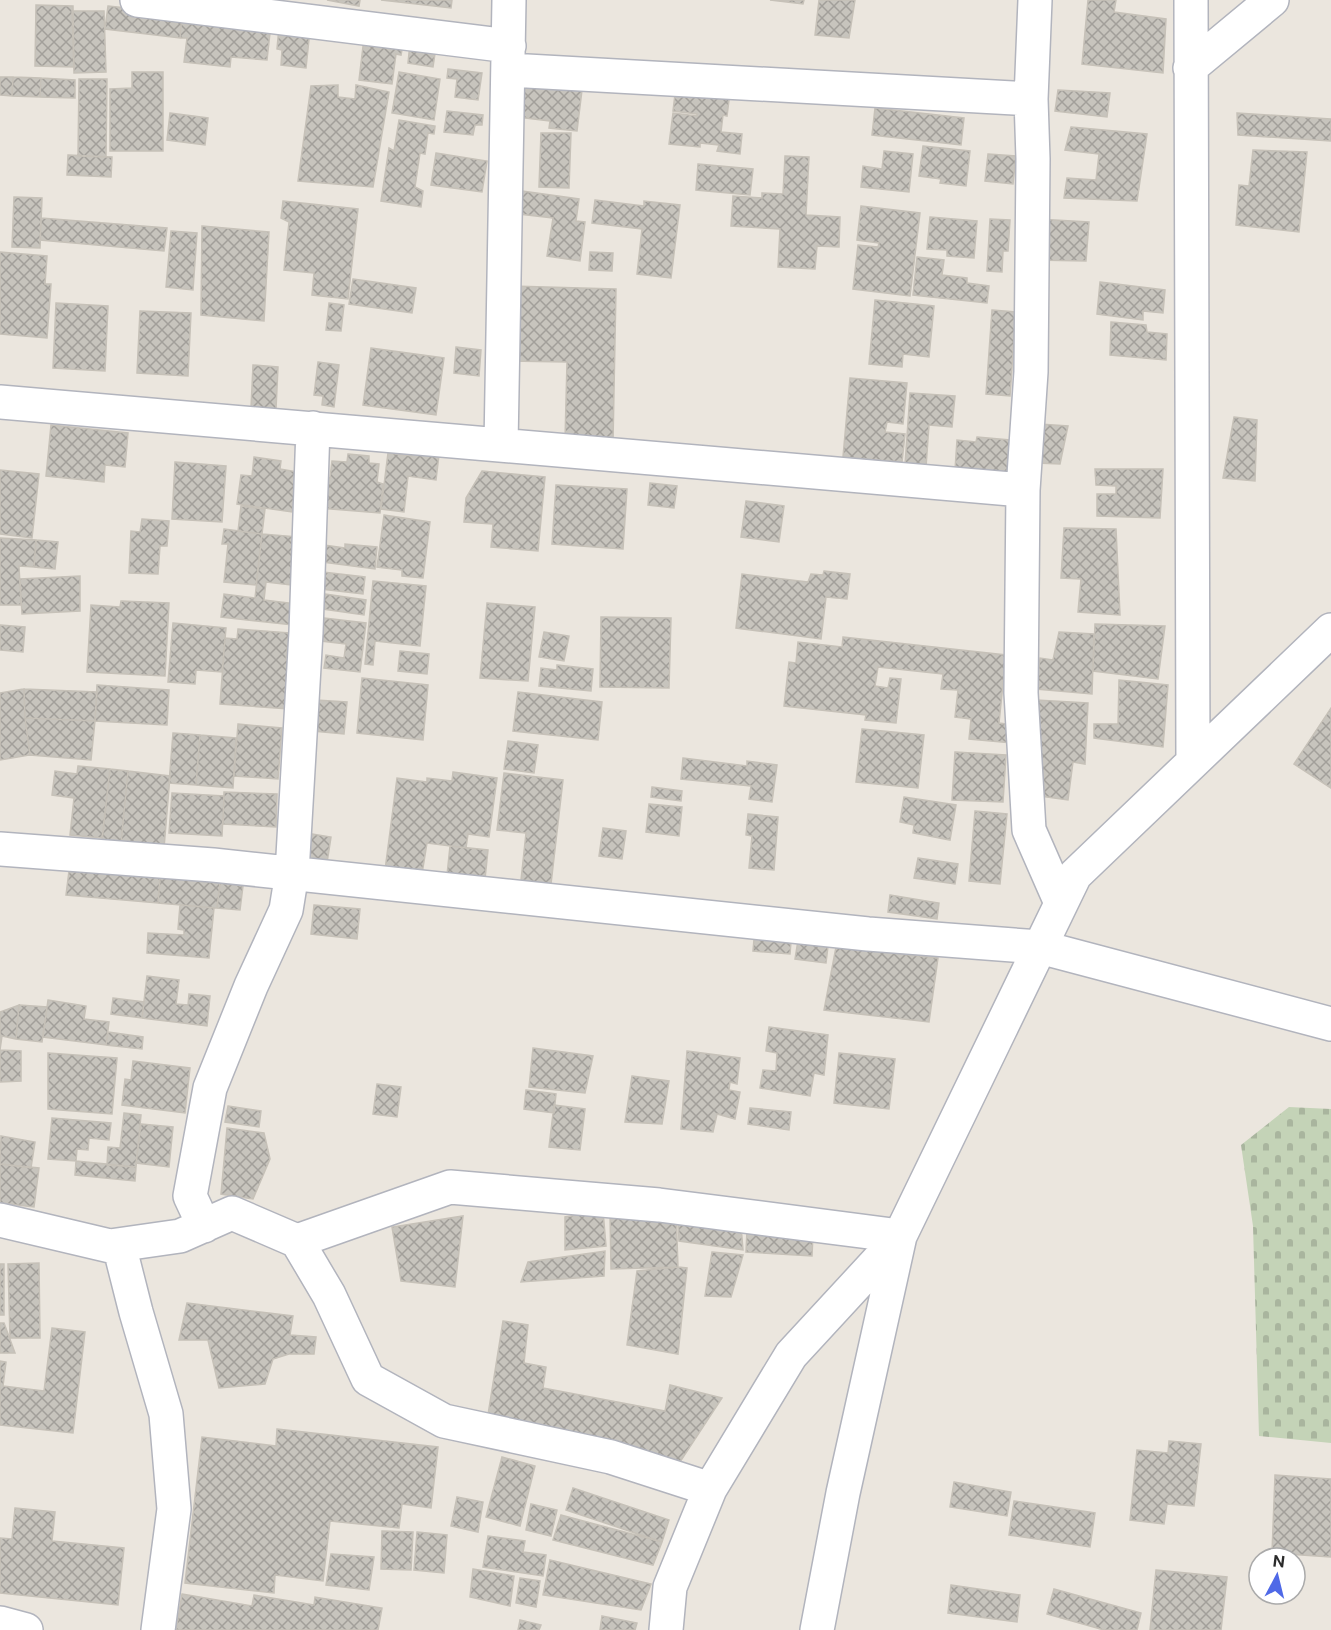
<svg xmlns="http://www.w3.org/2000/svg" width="1331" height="1630" font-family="'Public Sans',sans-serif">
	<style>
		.cemetery { fill: url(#cemetery-stones) }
		.building { fill: url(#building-cross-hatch); stroke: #c6c1b8; stroke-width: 1.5 }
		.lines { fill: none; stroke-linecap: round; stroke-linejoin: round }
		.minor-casing { stroke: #b2b4bd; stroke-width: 36 }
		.minor { stroke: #fff; stroke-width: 33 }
	</style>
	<defs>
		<pattern id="cemetery-stones" width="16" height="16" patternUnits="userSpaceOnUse" patternTransform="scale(1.5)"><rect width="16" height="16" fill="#c4d3b7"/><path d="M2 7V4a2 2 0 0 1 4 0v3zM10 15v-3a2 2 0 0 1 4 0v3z" fill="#a9b59e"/></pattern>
		<pattern id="building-cross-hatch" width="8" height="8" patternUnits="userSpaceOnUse" patternTransform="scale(1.5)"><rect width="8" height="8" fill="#c7c4bd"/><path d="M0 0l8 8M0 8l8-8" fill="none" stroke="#a29f9a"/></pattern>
	</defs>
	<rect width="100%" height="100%" fill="#ebe6de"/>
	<path class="cemetery" d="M1289,1107l42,2v334l-72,-7 -6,-210 -12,-81z"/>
	<path class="building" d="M327,0h33l-1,6z
		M381,0h71l-1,8z
		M770,0h34l-1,4z
		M819,0h36l-6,38 -34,-3z
		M1088,0h28l-2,12 52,7 -3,54 -81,-9z
		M36,5l37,1 1,61 -39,-1z
		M108,6l74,8 -2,24 -75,-9z
		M72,11h32l2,61 -32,1z
		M182,14l89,10 -4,36 -36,-3 -1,10 -46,-5 3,-24h-7z
		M279,27l31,3 -4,38 -25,-3 1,-15 -5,-1z
		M364,38l39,6 -2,11 -5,-1 -4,30 -33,-4z
		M410,43l26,4 -3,20 -25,-4z
		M448,69l34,4 -4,27 -23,-3 2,-18 -10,-1z
		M132,72h31v79h-53v-62l22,-1z
		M399,72l41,7 -6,41 -42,-7z
		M514,73l69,9 -6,49 -28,-3 1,-7 -41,-5z
		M0,77h13l-1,19 -12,-1z
		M13,77l28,1 -1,19 -28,-1z
		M41,78l34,2v18l-35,-1z
		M79,79h28l-1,78 -28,-1z
		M338,85v12l17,2 1,-14 33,7 -16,95 -75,-6 13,-95z
		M676,86l54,6 -3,24 -4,-1 -2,17 21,2 -2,20 -23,-3 2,-6 -19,-2v4l-31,-3 4,-31 24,3v-2l-24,-3z
		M1058,90l52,3 -3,24 -52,-6z
		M875,108l89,10 -3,27 -89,-10z
		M447,111l36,4 -1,10h-7l-2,10 -29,-3z
		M170,113l38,5 -3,27 -38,-5z
		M1237,113l94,6v22l-93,-6z
		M399,120l36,6 -1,8 -6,-1 -3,21 -5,-1 -5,34 8,4 -2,16 -40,-6 8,-53 5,3z
		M1071,127l76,7 -10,67 -73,-3 3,-20 29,2 3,-26 -34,-4z
		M541,133h30l-2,55 -30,-1z
		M923,146l47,5 -4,35 -26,-3 1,-4 -22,-3z
		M1253,150l54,2 -8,80 -63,-7 3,-40 10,1z
		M884,151l29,3 -4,38 -48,-5 2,-21 19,3z
		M436,153l51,8 -5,31 -51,-7z
		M988,154l28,2 -3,28 -28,-3z
		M68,155l44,2 -1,20 -44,-2z
		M785,156l24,1 -3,58 34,2 -1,30 -22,-1 -2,23 -37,-2 2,-38 -49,-3 2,-30 29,2v-5l21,1z
		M698,164l55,5 -3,26 -54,-5z
		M522,191l57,8 -3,22 9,1 -5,39 -33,-5 6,-38 -34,-4z
		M14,197l28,1 -2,50 -28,-1z
		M595,200l49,6v-5l36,4 -9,73 -34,-4 5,-45 -50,-6z
		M283,201l75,8 -10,90 -36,-4 2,-22 -30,-3 5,-48 -8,-4z
		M861,206l59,7 -10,83 -57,-7 5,-44 20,2 1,-4 -22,-3z
		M930,217l47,4 -3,37 -27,-2v-6l-20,-1z
		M41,218l126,10 -3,23 -124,-11z
		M990,219l20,1 -2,31h-5l-1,21 -15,-1z
		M1037,219l52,3 -3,39 -51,-1z
		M202,226l67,6 -5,89 -63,-6z
		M171,231l26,2 -4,57 -27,-3z
		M0,252l47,4 -2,28h6l-4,54 -47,-4z
		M590,252l23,1 -1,18 -23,-1z
		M917,257l27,3 -2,15 25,3v5l22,3 -2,17 -74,-8z
		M353,279l63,9 -4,25 -63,-9z
		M1100,282l65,8 -2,23 -20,-2v9l-46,-6z
		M511,286l105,3 -3,153 -48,-1 2,-79 -58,-1z
		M875,300l59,6 -5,51 -26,-3 -1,13 -33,-3z
		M56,303l52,3 -3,65 -52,-3z
		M329,303l15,2 -3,26 -15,-1z
		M992,310l24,2 -6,84 -24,-2z
		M140,311l51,2 -3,63 -51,-3z
		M1111,322l35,3 1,7 20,2 -1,26 -56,-5z
		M456,347l25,3 -2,26 -25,-3z
		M371,348l73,10 -8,57 -73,-10z
		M318,362l21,3 -5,42 -12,-2 1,-9 -9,-1z
		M253,365l25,2 -2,42 -25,-1z
		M850,378l57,5 -4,41 -16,-2 -2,10 20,2 -3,28 -59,-5z
		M910,393l45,3 -3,31 -23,-2 -3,42 -21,-2z
		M1234,417l23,3 -2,61 -32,-3z
		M1039,424l29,2 -8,38 -23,-1z
		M51,425l77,8 -3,34 -20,-2 -1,17 -58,-6z
		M977,437l33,3 -3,34 -52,-4 2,-30 19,2z
		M413,452l26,3 -3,25 -28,-4 -4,36 -23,-3 7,-56 24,3z
		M348,454l21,2v7l10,1 -2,18 6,2 -3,29 -61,-5 3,-31 8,1 2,-17 15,1z
		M254,457l27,4 -1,8 18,3 -6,40 -55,-8 4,-29 11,1z
		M175,462l51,4 -4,56 -50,-3z
		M1095,469h68l-3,49 -63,-2v-22h19v-8l-20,-1z
		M0,470l39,4 -7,64 -32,-4z
		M482,471l63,6 -7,74 -47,-4 2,-23 -29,-2 2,-24z
		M650,483l27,3 -3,22 -26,-3z
		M556,485l71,4 -4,60 -71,-5z
		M746,501l38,5 -5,36 -38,-5z
		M241,506l24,3 -3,25 -24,-3z
		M384,515l46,7 -7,56 -21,-2v-6l-25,-3z
		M142,519l27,2 -2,25h-7l-2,28 -29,-1 2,-42 9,1z
		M1064,528l52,1 4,86 -42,-3 3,-33 -20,-1z
		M224,529l38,5 -6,51 -32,-3 4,-38h-6z
		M262,534l35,3 -6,48 -25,-3 -2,18 32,4 -3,21 -72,-8 3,-23 31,4z
		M0,538l36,2 -2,27 -15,-1 2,39h-21z
		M36,540l22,2 -3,27 -21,-2z
		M317,544l28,4v-4l32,3 -2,22 -60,-8z
		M314,571l51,6 -2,17 -51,-6z
		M824,571l26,3 -3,25 -21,-2 -5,42 -85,-11 6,-54 66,8 3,-8 12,1z
		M80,576v35l-58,3 -2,-35z
		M373,581l53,5 -6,60 -45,-5 -2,24 -8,-1z
		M325,594l41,6 -2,15 -41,-6z
		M121,601l48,2 -4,73 -78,-4 4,-67 29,2z
		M487,603l48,4 -7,74 -48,-3z
		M601,617l70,1 -2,70 -69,-1z
		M324,618l42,5 -6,49 -36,-4 2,-13 18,3 2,-14 -25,-3z
		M173,623l53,5 -4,44 -26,-2 -1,14 -27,-2z
		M1095,624l70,2 -7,53 -65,-8z
		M0,625l25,2 -2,25 -23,-2z
		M238,629l51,4 -3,27 7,1 -4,48 -69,-5 5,-66 12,1z
		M544,632l25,4 -5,25 -25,-4z
		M1059,632l35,2 -2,60 -56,-5 4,-31 13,2z
		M843,637l163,18 -7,68 14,2 -1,18 -43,-4 2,-20 -16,-2 3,-27 -17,-1 2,-15 -65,-7 -3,19 13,2 2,-10 11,1 -5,44 -31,-3 1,-5 -82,-9 5,-44 7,1 2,-21 44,5z
		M400,651l29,3 -2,20 -29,-3z
		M557,665l36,4 -2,22 -52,-5 2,-18 16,2z
		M362,678l66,7 -5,55 -66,-7z
		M1119,680l49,5 -5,62 -69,-9v-14h24z
		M97,685l72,5 -2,35 -72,-4z
		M24,689l73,3 -2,29 -70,-3z
		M24,689l1,29 5,37 -30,5v-67z
		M518,692l84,10 -4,38 -85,-9z
		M316,700l31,2 -3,32 -31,-3z
		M1036,700l52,3 -3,61 -12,-2 -5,38 -35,-5z
		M1331,708v80l-37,-24z
		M25,718l70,3 -4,39 -61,-5z
		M238,724l44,4 -4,51 -44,-3z
		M862,729l62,6 -6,53 -62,-6z
		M173,733l27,2 -4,50 -27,-2z
		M200,735l36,3 -3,50 -37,-3z
		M508,741l30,4 -4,28 -30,-4z
		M955,752l51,3 -3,47 -51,-2z
		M683,758l64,8v-5l30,4 -5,37 -23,-3 2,-13 -70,-7z
		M78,766l32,3 -8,69 -32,-3 4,-37 -22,-3 3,-24 22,3z
		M110,769l18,2 -7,72 -19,-2z
		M128,771l42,5 -6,72 -43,-5z
		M453,772l44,6 -8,59 -21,-3 -2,14 -39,-5 -5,31 -37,-4 12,-92 30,4v-4l25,3z
		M504,773l59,7 -12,104 -30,-4 5,-47 -29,-3z
		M652,787l30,4 -1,10 -30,-4z
		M224,792l53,2 -1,33 -53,-3z
		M172,793l52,3 -2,40 -53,-3z
		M904,797l52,8 -6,35 -37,-7 1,-8 -14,-3z
		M649,804l33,3 -3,29 -33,-4z
		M975,811l32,3 -7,70 -31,-3z
		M748,814l30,3 -4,53 -25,-2 3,-32 -6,-1z
		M603,828l23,3 -4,28 -23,-3z
		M306,833l25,4 -4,26 -24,-3z
		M450,846l38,4 -3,29 -38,-4z
		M918,858l40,6 -3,20 -41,-6z
		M69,871l91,7 -2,25 -92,-8z
		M160,878l60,5 -3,25 -59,-5z
		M220,883l23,3 -3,24 -23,-2z
		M890,895l49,8 -2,16 -49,-7z
		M180,905l34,3 -5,50 -62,-5 1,-20 36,2v-5l-6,-1z
		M314,905l46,4 -3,30 -46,-5z
		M755,928l37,2 -2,24 -37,-3z
		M799,934l30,4 -3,25 -31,-4z
		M836,947l102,11 -9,64 -105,-12z
		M147,976l32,4 -3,24 12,1 1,-11 21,2 -3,30 -65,-8z
		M113,998l31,4 -2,16 -31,-4z
		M48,1000l38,6 -2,13 25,3 -3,23 -63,-8z
		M19,1005l28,2 -5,35 -26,-3z
		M19,1005l-3,34 -14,-3 -2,14v-38z
		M769,1027l59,8 -4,40 -10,-2 -4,23 -50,-8 3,-18 13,1 1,-18 -11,-2z
		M108,1032l35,5 -1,12 -36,-4z
		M533,1048l60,8 -8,37 -56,-6z
		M0,1050l21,1v30l-21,1z
		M687,1051l53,7 -3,26 -7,-2 -1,8 11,2 -5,27 -18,-5 -4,18 -32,-3z
		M48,1053l69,5 -5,56 -64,-5z
		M839,1053l56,6 -6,50 -55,-6z
		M133,1061l57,7 -5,45 -63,-8 3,-26 6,1z
		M632,1076l37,5 -7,43 -37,-2z
		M377,1084l24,3 -4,30 -24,-3z
		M526,1090l30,4 -2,19 -30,-4z
		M554,1105l31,4 -5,41 -31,-3z
		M228,1106l33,5 -2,16 -34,-5z
		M750,1108l41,4 -2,18 -41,-6z
		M124,1113l17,2 -5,52 -29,-2 1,-18 12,1z
		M52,1118l59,5 -2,17 -20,-2 -1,12 -11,-1 -1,12 -28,-2z
		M141,1124l32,3 -4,40 -33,-4z
		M227,1128l37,5 6,26 -17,40 -32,-5z
		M1,1136l34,6 -4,26 -31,-4z
		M76,1161l60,6 -1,14 -60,-6z
		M0,1164l39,4 -5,39 -34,-4z
		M676,1210l2,57 -67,2 -1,-57z
		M603,1211l3,35 -41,4v-33z
		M463,1216l-8,71 -54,-6 -9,-54z
		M678,1218l63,8 2,24 -64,-9z
		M747,1230l66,4 -1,22 -66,-4z
		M605,1251l-1,25 -83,6 7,-20z
		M712,1252l31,3 -12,42 -26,-1z
		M39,1263l1,75h-30l-2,-74z
		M0,1264h4v51h-4z
		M678,1267l9,1 -9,86 -51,-9 10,-74z
		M187,1303l106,13 -3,19 26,2 -2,17h-25l-16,5 -8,25 -46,4 -11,-48h-29z
		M503,1321l25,4 -4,38 22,4 -3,21 122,23 5,-26 52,13 -42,64 -193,-41z
		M0,1323h4l11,30h-15z
		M52,1328l33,4 -12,101 -73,-8v-64l6,1 -3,24 41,5z
		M277,1429l161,18 -7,61 -29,-4 -3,24 -69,-7 -7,60 -48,-6 -1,18 -89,-10 17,-146 74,9z
		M1169,1441l32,3 -7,62 -27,-2 -3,20 -34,-4 7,-70 31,3z
		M502,1457l33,9 -15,60 -34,-9z
		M1275,1475l56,4v78l-59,-4z
		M954,1482l57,10 -4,24 -57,-9z
		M573,1488l96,32 -7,22 -96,-32z
		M457,1497l26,5 -5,30 -27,-6z
		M1014,1501l81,12 -5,34 -81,-12z
		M531,1504l26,6 -6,26 -25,-6z
		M15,1508l40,4 -3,29 72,7 -6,57 -118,-12v-55l12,1z
		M561,1515l101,27 -9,23 -100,-25z
		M382,1531l31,1 -2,38 -30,-1z
		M417,1532l30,3 -3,38 -30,-3z
		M488,1536l37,5 -2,11 23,3 -3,21 -60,-9z
		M331,1554l43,3 -5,33 -43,-5z
		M550,1560l101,24 -10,26 -98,-15z
		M473,1569l41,7 -4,30 -40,-9z
		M1156,1570l71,7 -6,53h-71z
		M520,1578l20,3 -4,26 -20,-4z
		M951,1585l69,10 -3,27 -69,-9z
		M1054,1589l87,24 -4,17h-33l-57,-16z
		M182,1594l70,12 2,-11 60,10 1,-8 67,11 -4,22h-202z
		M602,1616l35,7 -2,7h-35z
		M520,1620l21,5 -2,5h-21z"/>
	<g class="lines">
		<defs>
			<path id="minor" d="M137,0l372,46
				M1035,0l-4,99 2,60 -2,213 -8,118 -2,203 8,137 32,73
				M1191,0l2,762
				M1190,68l82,-68
				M509,70l522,29
				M0,402l1023,88
				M501,445l8,-445
				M0,849l213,16 655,69 172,13 291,77
				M0,1220l110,26 70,-10 52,-23 65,28 153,-54 209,18 241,31
				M204,1226l-14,-30 20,-108 41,-102 35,-76 6,-37 14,-241 7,-204
				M297,1241l32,54 39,84 76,42 167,36 99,32 81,-134 108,-117
				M119,1245l17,67 30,102 8,95 -16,121
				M0,1623l26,7
				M666,1630l4,-43 40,-98
				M817,1630l26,-137 57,-257 175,-361 256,-245"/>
		</defs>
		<use href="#minor" class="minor-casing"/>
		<use href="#minor" class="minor"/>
	</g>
	<g transform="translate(1277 1576) rotate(7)"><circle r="28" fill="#ffffff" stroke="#aaaaaa" stroke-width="1.5"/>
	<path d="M0-4.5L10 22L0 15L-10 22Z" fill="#4f69e7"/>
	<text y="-9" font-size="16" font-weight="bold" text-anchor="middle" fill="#2b2b2b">N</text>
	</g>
</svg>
